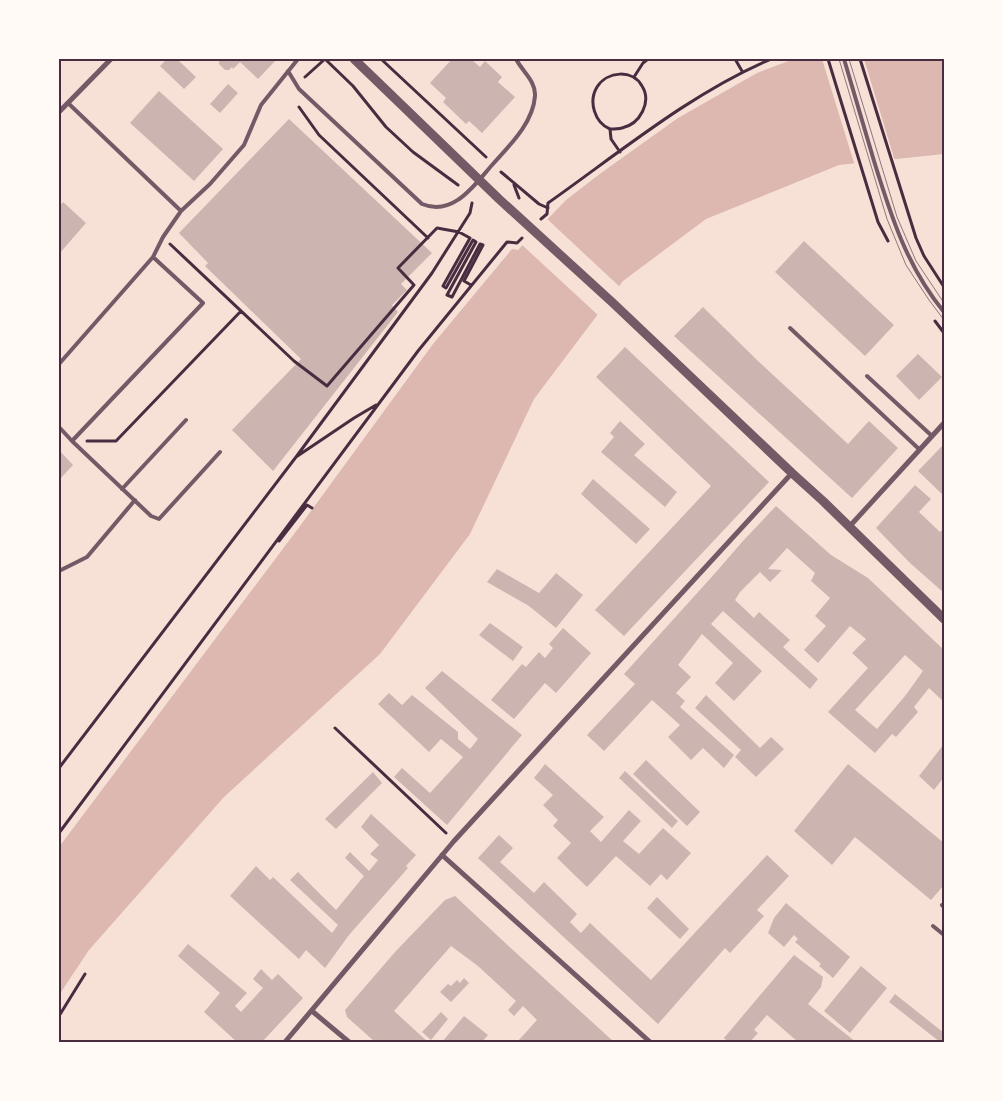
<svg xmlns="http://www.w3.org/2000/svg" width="1003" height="1101" font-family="Helvetica,sans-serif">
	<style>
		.water { fill: #dcb8b0 }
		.pier { fill: #f7e1d7 }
		.building { fill: #ccb4b1; fill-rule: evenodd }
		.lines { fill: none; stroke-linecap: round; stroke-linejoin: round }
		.path { stroke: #4a2c40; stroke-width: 3 }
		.service { stroke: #755966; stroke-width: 4 }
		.minor { stroke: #755966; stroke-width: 5 }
		.tertiary { stroke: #755966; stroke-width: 9 }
		.tram { stroke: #8f747c; stroke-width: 1 }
		.neatline { fill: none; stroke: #4a2c40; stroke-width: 2 }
	</style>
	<rect width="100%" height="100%" fill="#f7e1d7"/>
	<path class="water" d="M794,59h150v95l-105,11 -133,54 -83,62 -89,118 -64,135 -90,120 -156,143 -135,153 -30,45v-148l241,-321 133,-182 79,-95 6,1 48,-50 35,-27 77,-55 79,-45z"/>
	<path class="pier" d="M822,59h42l31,102 -40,5z
		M545,217l76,71 -22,28 -79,-73z"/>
	<path class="building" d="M167,59h10l19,18 -12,12 -24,-23z
		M219,59h58l-19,20 -18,-17 -7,7 -1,-2 -3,3h-4l-6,-6z
		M452,59h19l9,8 5,-6 17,16 -4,5 17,15 -33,36 -13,-12 -3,3 -23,-22 3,-4 -16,-15z
		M228,84l10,9 -18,20 -10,-9z
		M159,91l64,58 -29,32 -64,-58z
		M289,119l143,134 -31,31 6,6 -15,15 6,7 -125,159 -41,-41 69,-71 -96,-93 3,-3 -29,-30z
		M63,202l23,21 -27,31v-47z
		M804,241l90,84 -29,31 -90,-84z
		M703,307l55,54 90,83 21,-23 29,27 -46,50 -178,-162z
		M625,347l144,135 -145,154 -29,-26 116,-124 -115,-109z
		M918,354l24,23 -23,23 -23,-24z
		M620,421l25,23 -11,11 43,37 -12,15 -64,-55 13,-15 -4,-4z
		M944,444v52l-26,-25z
		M59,450l14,15 -14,15z
		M593,479l57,50 -14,15 -55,-50z
		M915,485l16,14 -12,13 21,20 4,-4v65l-34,-30 -34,-35z
		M776,506l55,49 37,23 76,72v52l-15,-14 -15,19 4,5 -22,25 -4,-3 -17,19 -47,-41 40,-44 -16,-15 14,-14 -16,-13 -32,37 -14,-13 22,-24 -11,-10 15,-18 -19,-17 4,-8 -28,-25 -19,21 14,1 -12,12 -10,-10 -20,20 -5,8 19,18 5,-6 31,28 -7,7 35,32 -8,10 -87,-78 -12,13 51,47 -28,30 -19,-18 18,-20 -31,-29 -24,31 13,12 -15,16 9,8 -5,6 54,48 -10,13 -21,-20 -12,12 -23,-23 12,-12 -28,-25 -48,51 -17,-16 48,-51 -11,-10 93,-103 25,-29zM905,655l18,16 -18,25 -28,33 -22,-19z
		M497,569l42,24 17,-20 27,22 -27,33 -27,-22 -42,-24z
		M490,623l33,24 -10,14 -34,-26z
		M563,628l28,25 -35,40 -11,-10 -31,36 -23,-19 31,-36 4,3 13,-15 6,6 8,-10 -4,-4z
		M442,671l80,64 -75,90 -53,-48 8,-9 28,25 33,-36 -22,-18 -12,13 -51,-48 11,-11 13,12 10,-10 46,37v7l12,10 8,-10 -53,-51z
		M706,695l54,53 11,-11 13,12 -28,28 -21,-20 6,-7 -46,-42z
		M944,744v33l-10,13 -15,-14z
		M646,760l54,52 -13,14 -54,-52z
		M545,764l59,53 -14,14 11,11 28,-32 12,11 -18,20 16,13 24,-26 28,25 -24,27 -6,-6 -11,12 -34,-30 -29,31 -30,-29 14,-15 -18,-17 5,-6 -15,-15 10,-10 -19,-17z
		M848,764l96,79v42l-13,15 -76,-63 -23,28 -38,-34z
		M625,771l53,50 -6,7 -53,-50z
		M373,772l9,11 -46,46 -11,-10z
		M371,814l45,41 -10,11 2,2 -59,67 -24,33 -19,-18 -7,9 -69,-63 26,-30 14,14 3,-3 59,56 6,-8 -48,-45 8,-8 38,38 28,-34 -19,-18 5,-6 19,19 9,-11 -8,-6 9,-9 -18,-18z
		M499,835l14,13 -13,14 34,31 10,-11 33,32 -7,8 11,11 9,-10 61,57 116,-125 22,21 -32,34 7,6 -34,37 -5,-5 -67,76 -180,-166z
		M455,896l46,43 113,103h-97l20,-22 -14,-14 -9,10 -6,-6 8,-9 -38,-35 -27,-20 -57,65 34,31h-53l-28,-25 -2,-7 50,-58 50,-52z
		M657,897l32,32 -9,10 -33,-31z
		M786,903l64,54 -17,21 -14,-12 2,-2 -26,-22 3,-3 -4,-4 -10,12 -16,-14 6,-15z
		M188,944l59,49 -12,13 6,6 22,-24 -10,-9 8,-10 11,11 6,-6 25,24 -41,44h-25l-33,-30 16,-19 -42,-37z
		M794,955l29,22 -2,10 -13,17 48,38h-58l-31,-27 -13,15 4,3 -8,9h-22l-4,-4z
		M861,966l26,22 -37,45 -26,-22z
		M464,978l5,5 -18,19 -11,-10 8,-8 3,2 6,-6 3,3z
		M895,994l49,39v4l-4,5 -51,-40z
		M441,1012l7,7 -17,21 -9,-8z
		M464,1016l24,19 -6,7h-40z"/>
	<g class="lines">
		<path class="path" d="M325,59l28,27 33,41 27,25 45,33
			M381,59l105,98
			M735,59l7,12
			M828,59l50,163 10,19
			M860,59l56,179 8,18 20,31
			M305,77l20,-18
			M634,77l9,-14 5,-4
			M299,107l20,28 109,103
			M610,129c-15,-6 -22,-27 -13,-42 10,-16 36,-18 45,-1 10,16 -2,38 -20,42 -4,1 -8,1 -12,1l1,10 9,13
			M501,172l38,32 9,4
			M514,185l5,13
			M541,219l6,-5 1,-11c71,-50 143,-110 223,-144
			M170,244l124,117 33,25 87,-101 -16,-17 39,-40 22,4 11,6 -27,48 3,2 27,-48 3,2 -29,53 5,2 28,-53 3,1 -19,36 7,4
			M935,321l9,12
			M87,441h29l125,-130
			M296,457l136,-184 38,-60 2,-10
			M278,540l1,1 28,-36 5,3
			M335,728l111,105
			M59,768l237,-311 58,-39 22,-13
			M59,833l359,-482 89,-109 10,1 5,-5
			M59,1016l26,-42"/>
		<path class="service" d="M844,59c10,34 20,68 30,102 17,55 33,106 70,151
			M288,71l11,18 123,115c32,13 53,-20 71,-40 17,-19 40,-41 42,-68 1,-15 -13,-25 -19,-37
			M68,103l113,108 29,-27 34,-39 17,-40 37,-46
			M790,328l130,122
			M59,364l94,-107 10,-20 18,-26
			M867,376l65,60
			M59,427l13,14 131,-138 -50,-46
			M72,441l79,75 8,3 61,-67
			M122,489l64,-69
			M59,571l28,-14 48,-57
			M942,905l2,2
			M933,926l11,9"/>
		<path class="minor" d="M59,112l52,-53
			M849,527l95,-104
			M442,855l208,187
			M312,1011l37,31
			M285,1042l169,-201 338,-368"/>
		<path class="tertiary" d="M354,59l145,140 114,104 179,170 31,28 121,118"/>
		<path class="tram" d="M839,59l48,160 19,46 23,35 15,20
			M849,59l48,158 19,44 28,42"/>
	</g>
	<rect width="1003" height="1101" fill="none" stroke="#fffaf5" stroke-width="120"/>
	<rect x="60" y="60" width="883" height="981" class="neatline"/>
</svg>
